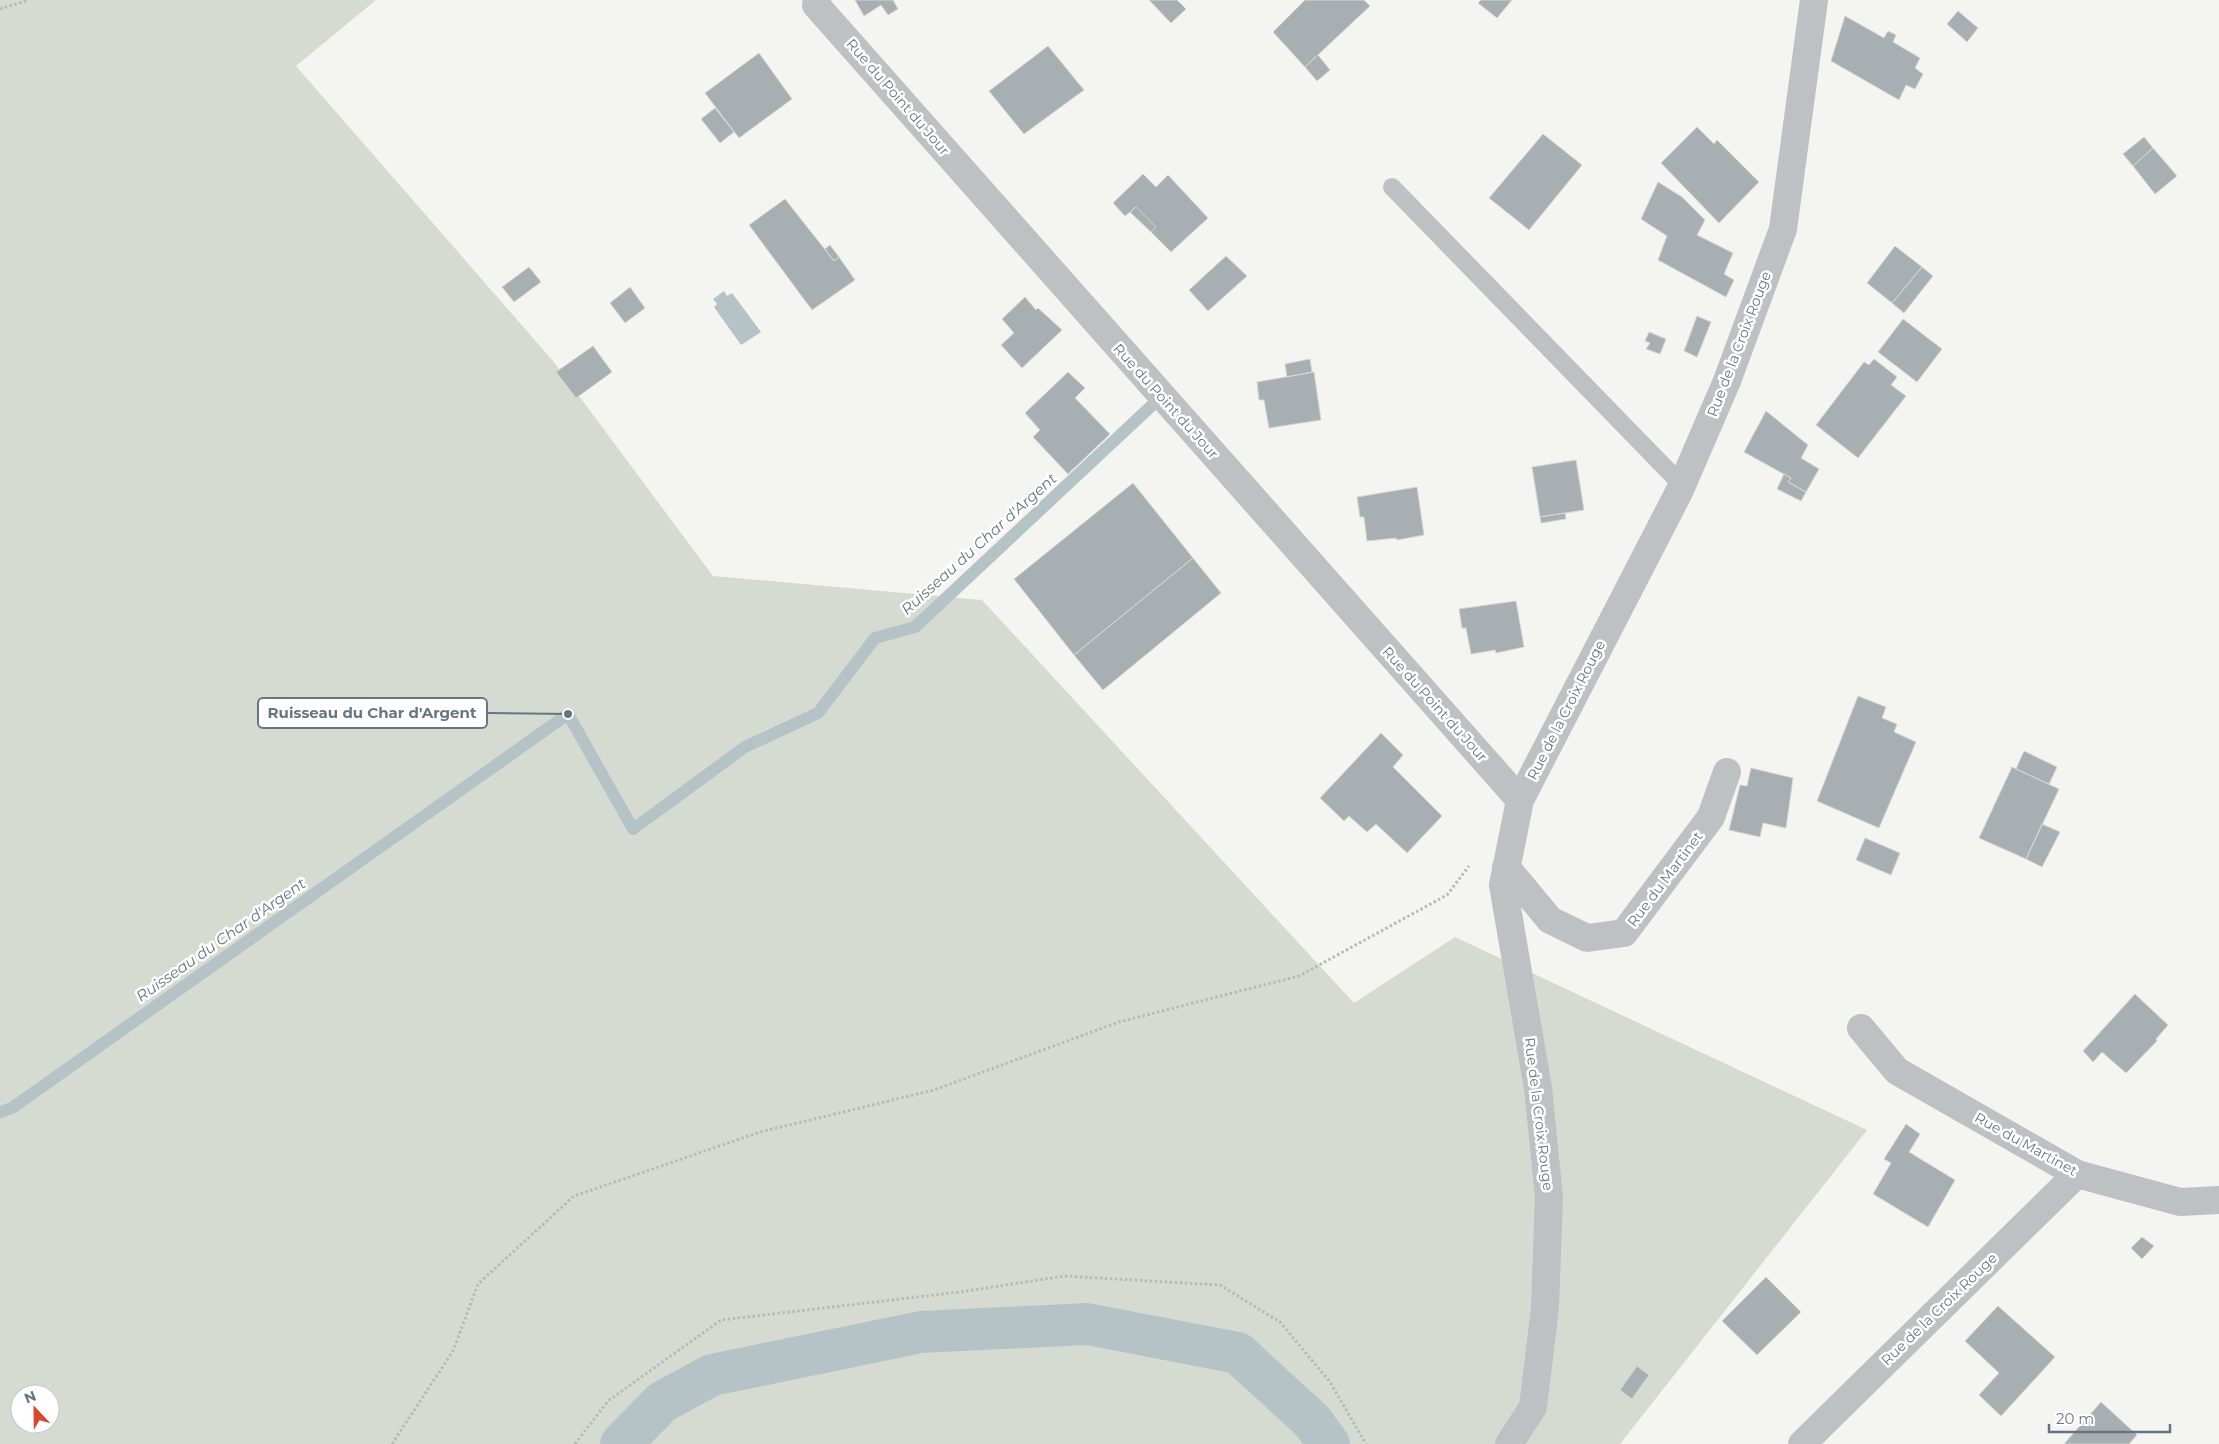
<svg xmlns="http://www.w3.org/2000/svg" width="2219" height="1444" font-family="Montserrat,sans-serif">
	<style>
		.green { fill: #d6dbd2; fill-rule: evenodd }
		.water { fill: #b6c3c6 }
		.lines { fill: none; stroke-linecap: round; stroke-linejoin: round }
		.stream { stroke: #b6c3c6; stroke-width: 12 }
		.canal { stroke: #b6c3c6; stroke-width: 42 }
		.building { fill: #a7afb3; stroke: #d5d5d3 }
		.path { stroke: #b7babc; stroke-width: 3; stroke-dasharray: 2.5 2.5; stroke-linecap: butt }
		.lane { stroke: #bdc1c4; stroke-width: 18 }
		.street { stroke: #bdc1c4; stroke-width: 28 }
		.labels { text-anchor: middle; stroke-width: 5; stroke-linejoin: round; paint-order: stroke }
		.street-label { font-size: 14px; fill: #657680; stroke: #fff }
		.water-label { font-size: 15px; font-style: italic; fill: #61787d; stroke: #fff }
		.leader { fill: none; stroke: #657680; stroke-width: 2 }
		.callout-dot { fill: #657680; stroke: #fff; stroke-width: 2 }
		.callout { fill: #fff; stroke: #657680; stroke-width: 2 }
		.callout-label { font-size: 15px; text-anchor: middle; font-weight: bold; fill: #657680 }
	</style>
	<rect width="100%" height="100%" fill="#f4f4f1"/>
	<path class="green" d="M0,0h376l-80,66 257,295 160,215 269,24 372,403 101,-66 412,193 -247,314h-1620zM20,1394h30v30h-30z"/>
	<path class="water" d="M724,291l3,5 5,-3 29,39 -20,13 -27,-38 3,-3 -4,-5z"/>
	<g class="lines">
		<path class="stream" d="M0,1112l12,-4 556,-394 65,115 112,-82 73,-34 57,-75 40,-11 247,-231"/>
		<path class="canal" d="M621,1444l41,-42 50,-27 209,-43 166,-8 151,29 74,68 17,23"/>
	</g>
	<path class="building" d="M855,0h38l5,9 -10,6 -7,-10 -17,11z
		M1149,0h28l9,9 -15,14z
		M1305,0h59l6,6 -65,61 -32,-35z
		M1481,0h31l-15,18 -19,-15z
		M1958,11l20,17 -11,14 -20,-18z
		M1845,16l39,22 4,-7 8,4 -3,7 27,16 -5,10 8,6 -8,15 -9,-4 -7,15 -68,-39z
		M1048,46l36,44 -60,44 -35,-43z
		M759,53l33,46 -53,39 -34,-45z
		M1318,55l12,15 -13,11 -12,-14z
		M715,108l19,24 -14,11 -19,-24z
		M1697,127l17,17 3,-4 42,42 -40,41 -58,-60z
		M1543,134l39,31 -53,65 -40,-32z
		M2144,137l9,11 -20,18 -10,-12z
		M2153,148l24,28 -22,18 -22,-28z
		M1143,174l13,13 12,-12 40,43 -37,34 -20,-20 5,-5 -20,-20 -11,9 -12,-13z
		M1658,182l24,15 23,23 -8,15 36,18 -9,21 10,6 -8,17 -68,-37 9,-24 -26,-17z
		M785,199l49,62 5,-4 16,23 -43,30 -63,-85z
		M1136,207l20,20 -5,5 -21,-20z
		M830,245l9,12 -5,4 -9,-12z
		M1895,246l27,21 -30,36 -25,-20z
		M1226,256l21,20 -39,35 -19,-21z
		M529,267l12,15 -27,20 -12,-15z
		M1922,267l11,9 -29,37 -12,-10z
		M630,287l15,21 -20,15 -15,-20z
		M1025,297l11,13 2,-2 24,22 -40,38 -21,-23 13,-12 -12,-14z
		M1697,316l14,6 -14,35 -13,-6z
		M1903,319l39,30 -25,33 -39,-30z
		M1649,332l17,7 -6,15 -14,-5 4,-6 -5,-2z
		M593,346l19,26 -36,26 -20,-26z
		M1310,359l2,13 -25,5 -2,-13z
		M1874,359l23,18 -6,8 15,11 -48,62 -42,-33 48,-63 5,3z
		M1068,372l17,16 -10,10 35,36 -42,40 -35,-37 7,-7 -15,-17z
		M1314,372l7,48 -52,8 -5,-28h-5l-2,-18z
		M1766,411l42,34 -7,13 18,11 -13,23 -18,-10 3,-4 -47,-26z
		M1576,460l8,50 -44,7 -8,-50z
		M1784,474l7,4 -3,4 18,10 -5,9 -24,-12z
		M1133,483l60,75 -119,97 -60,-76z
		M1417,487l7,48 -27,5 -1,-2 -29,3 -3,-24h-4l-3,-20z
		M1565,513l1,6 -25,4 -1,-6z
		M1193,558l28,35 -118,97 -29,-35z
		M1516,601l8,46 -28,6 -1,-3 -24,4 -5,-26h-4l-3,-19z
		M1858,696l28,11 -4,11 15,6 -3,8 22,10 -37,86 -62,-27z
		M1381,733l22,22 -10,12 49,49 -35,37 -31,-29 -9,8 -18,-16 -5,5 -24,-23z
		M2024,751l33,16 -8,17 -33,-15z
		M2012,767l47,22 -33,70 -47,-21z
		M1751,768l42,10 -7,50 -23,-5 -3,14 -31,-7 11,-45 7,1z
		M2042,824l18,8 -18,35 -16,-8z
		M1865,838l35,15 -9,22 -35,-15z
		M2135,994l33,31 -12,14 1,2 -31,32 -24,-21 -9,10 -10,-11z
		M1906,1124l14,10 -11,18 46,28 -27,47 -55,-33 18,-31 -7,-4z
		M2142,1237l12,9 -12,13 -11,-11z
		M1766,1277l35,35 -44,43 -35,-34z
		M1998,1306l57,51 -54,59 -22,-21 20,-22 -34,-32z
		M1637,1366l12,9 -17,24 -12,-9z
		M2101,1402l36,33 -8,9h-65z"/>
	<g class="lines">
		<path class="path" d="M0,9l29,-9
			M392,1444l61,-93 25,-67 96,-88 186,-64 174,-42 185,-68 180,-46 148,-81 22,-29
			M575,1444l33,-43 113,-81 239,-28 104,-16 156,9 60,37 50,60 36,62"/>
		<path class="lane" d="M1392,187l289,297"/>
		<path class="street" d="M817,0l-1,5 704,795
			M1506,867l44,53 37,18 37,-5 87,-116 16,-45
			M1861,1028l36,43 180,103 103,28 39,-2
			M1509,1444l24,-37 12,-99 4,-111 -11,-109 -35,-203 17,-85 159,-308 48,-111 56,-152 31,-229
			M1802,1444l275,-270"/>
	</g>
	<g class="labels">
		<g class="street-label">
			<text transform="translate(898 97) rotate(49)" y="5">Rue du Point du Jour</text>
			<text transform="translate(1739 344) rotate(-69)" y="5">Rue de la Croix Rouge</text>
			<text transform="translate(1166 401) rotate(48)" y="5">Rue du Point du Jour</text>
			<text transform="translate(1435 704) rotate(48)" y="5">Rue du Point du Jour</text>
			<text transform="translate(1566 710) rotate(-63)" y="5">Rue de la Croix Rouge</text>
			<text transform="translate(1665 879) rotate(-53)" y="5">Rue du Martinet</text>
			<text transform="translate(1539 1114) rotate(83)" y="5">Rue de la Croix Rouge</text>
			<text transform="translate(2026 1144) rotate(29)" y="5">Rue du Martinet</text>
			<text transform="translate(1939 1309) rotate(-44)" y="5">Rue de la Croix Rouge</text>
		</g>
		<g class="water-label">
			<text transform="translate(979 544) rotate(-42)" y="5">Ruisseau du Char d'Argent</text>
			<text transform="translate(221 940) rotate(-35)" y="5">Ruisseau du Char d'Argent</text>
		</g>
	</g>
	<path class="leader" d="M568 714L487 713"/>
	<circle class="callout-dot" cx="568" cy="714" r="5"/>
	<rect class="callout" x="258" y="698" width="229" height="30" rx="5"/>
	<g class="callout-label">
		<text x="372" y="718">Ruisseau du Char d'Argent</text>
	</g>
	<g transform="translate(35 1409) rotate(338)"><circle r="24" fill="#ffffff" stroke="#c1c8cc"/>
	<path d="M0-4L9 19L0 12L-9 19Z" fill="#d7462e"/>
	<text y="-8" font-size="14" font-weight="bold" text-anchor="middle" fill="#657680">N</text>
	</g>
	<path d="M2049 1424v8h121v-8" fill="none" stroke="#657680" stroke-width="2.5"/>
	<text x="2056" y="1424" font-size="15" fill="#657680" stroke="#ffffff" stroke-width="4" paint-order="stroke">20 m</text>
</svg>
